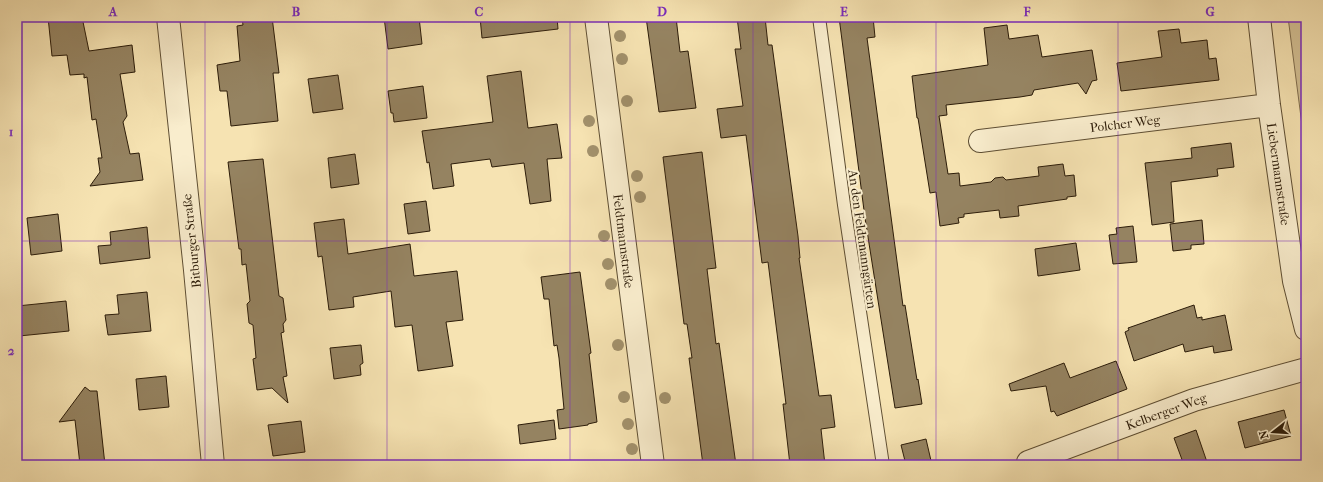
<svg xmlns="http://www.w3.org/2000/svg" width="1323" height="482" font-family="'IM FELL French Canon',serif">
	<style>
		.green { fill: #d4c195; stroke: #806e4f }
		.building { fill: #958361; stroke: #2c1c09 }
		.lines { fill: none; stroke-linecap: round; stroke-linejoin: round }
		.service-casing { stroke: #5e4e33; stroke-width: 14 }
		.minor-casing { stroke: #5e4e33; stroke-width: 24 }
		.service { stroke: #f9edcd; stroke-width: 12 }
		.minor { stroke: #f9edcd; stroke-width: 22 }
		.tree { fill: #a2916c }
		.grid { fill: none; stroke: #7b2cbf; stroke-width: 1; stroke-opacity: 0.55 }
		.labels { text-anchor: middle; stroke-width: 4; stroke-linejoin: round; paint-order: stroke }
		.street-label { font-size: 13px; fill: #2c1c09; stroke: #f9edcd }
		.neatline { fill: none; stroke: #7b2cbf; stroke-width: 1.5 }
		.grid-label { font-size: 13px; text-anchor: middle; font-weight: bold; fill: #7b2cbf }
	</style>
	<rect width="100%" height="100%" fill="#f6e3b2"/>
	<filter id="stains"><feTurbulence type="fractalNoise" baseFrequency=".005" numOctaves="4"/><feColorMatrix values="0 0 0 0 .2 0 0 0 0 .09 0 0 0 0 .02 0 0 0 .5 -.17"/></filter>
	<radialGradient id="worn" r=".72"><stop offset=".6" stop-color="#630" stop-opacity="0"/><stop offset="1" stop-color="#630" stop-opacity=".3"/></radialGradient>
	<path class="green" d="M1288,17h18v139z"/>
	<path class="building" d="M48,17h34l7,34 43,-6 3,27 -15,2 7,42 -4,6 7,32 9,-1 4,27 -53,6 10,-14 -2,-14h4l-6,-39 -4,1 -5,-43 -3,1v-4l-14,1 -3,-20 -15,1z
		M242,17h30l7,56h-6l5,48 -47,5 -4,-35h-7l-3,-26 23,-4 -3,-35 6,-1z
		M384,17h35l3,27 -34,5z
		M480,17h77l1,12 -76,9z
		M646,17h30l4,35 8,-1 8,57 -37,4z
		M737,17h28l3,28h4l26,191 2,22h-1l20,138 12,-1 4,32 -14,2 4,36h-35l-7,-61h3l-18,-142 -6,1 -16,-128 -25,3 -4,-29 26,-3 -8,-57h6z
		M839,17h34l2,20 -8,1 36,268 2,-1 12,75 1,-1 4,25 -27,4 -30,-190z
		M1007,25l2,14 29,-4 4,22 50,-7 5,30 -5,1 -6,13 -8,-11 -44,7 -2,5 -12,2 -74,8 1,10 -8,1 9,58 11,-1 1,13 31,-4 4,-4 8,-1 3,3 33,-4 -1,-9 25,-3 2,12 9,-1 2,21 -9,1v2l-49,7 1,10 -19,2 -1,-8 -35,4v3l-6,1 1,5 -19,3 -4,-34 -6,1 -12,-75h-1l-5,-42 76,-11 -4,-37z
		M1179,29l2,14 26,-3 2,19 7,-1 3,22 -98,11 -4,-28 45,-6 -4,-26z
		M521,71l7,57 29,-4 5,34 -15,1 4,42 -21,3 -6,-41 -32,4 -2,-8 -39,5 3,22 -21,3 -4,-27 -2,1 -5,-32 71,-9 -6,-46z
		M338,75l5,34 -30,4 -5,-34z
		M423,86l4,32 -33,4 -1,-9h-2l-3,-22z
		M1231,143l3,24 -17,2 1,7 -47,6 3,40 -22,3 -7,-62 47,-5 -1,-10z
		M702,152l14,116 -9,1 9,75 3,-1 17,122h-33l-14,-107h3l-5,-34h-3l-21,-167z
		M355,154l4,30 -28,4 -3,-30z
		M263,159l16,137 4,2 3,22 -3,4 1,8 -3,1 6,43 -4,1 5,26 -16,-15 -15,2 -4,-31 3,-1 -3,-33 -4,-2 -2,-19 3,-3 -4,-37 -4,1 -1,-16h-2l-11,-87z
		M426,201l4,30 -22,3 -4,-30z
		M58,214l4,37 -31,4 -4,-37z
		M344,219l4,35 62,-10 4,32 43,-5 6,49 -17,2 7,44 -35,5 -6,-46 -17,2 -4,-36 -38,6 1,10 -25,3 -7,-54 -4,1 -4,-34z
		M1202,220l2,24 -13,1v4l-18,2 -3,-27z
		M1133,226l4,36 -24,2 -4,-29 8,-1 -1,-6z
		M147,227l3,31 -50,6 -2,-18 13,-1 -1,-13z
		M1076,243l4,27 -42,6 -3,-27z
		M580,272l11,81 -2,1 8,68 -9,2v1l-29,4 -2,-19 7,-1 -5,-51 -2,-13 -3,1 -5,-47h-5l-3,-22z
		M147,292l4,39 -43,4 -3,-20 14,-1 -2,-19z
		M66,301l3,30 -50,5 -2,-30z
		M1194,305l3,13 5,-1v3l23,-5 7,35 -18,3 -1,-7 -28,6 -2,-8 -49,17 -9,-29 4,-2 -1,-2z
		M361,345l2,18 -3,2 1,10 -27,4 -4,-31z
		M1116,361l11,28 -70,27 -3,-5 -3,1 -5,-26 -35,5 -2,-7 55,-21 6,15z
		M166,376l3,31 -30,3 -3,-31z
		M85,387l5,4h7l8,74h-25l-5,-45 -16,2z
		M1284,410l7,26 -46,12 -7,-26z
		M554,420l2,19 -36,5 -2,-19z
		M301,421l4,31 -32,4 -5,-31z
		M1196,430l12,35h-24l-10,-27z
		M926,439l6,26h-26l-5,-20z"/>
	<g class="lines">
		<defs>
			<path id="service" d="M819,17l25,188 39,260"/>
			<path id="minor" d="M168,17l27,253 18,195
				M596,17l57,448
				M1259,17l10,88 25,176 12,48
				M980,141l289,-36
				M1028,462l166,-62 112,-31"/>
		</defs>
		<use href="#service" class="service-casing"/>
		<use href="#minor" class="minor-casing"/>
		<use href="#service" class="service"/>
		<use href="#minor" class="minor"/>
	</g>
	<g class="tree">
		<circle cx="620" cy="36" r="6"/>
		<circle cx="622" cy="59" r="6"/>
		<circle cx="627" cy="101" r="6"/>
		<circle cx="589" cy="121" r="6"/>
		<circle cx="593" cy="151" r="6"/>
		<circle cx="637" cy="176" r="6"/>
		<circle cx="640" cy="197" r="6"/>
		<circle cx="604" cy="236" r="6"/>
		<circle cx="608" cy="264" r="6"/>
		<circle cx="611" cy="284" r="6"/>
		<circle cx="618" cy="345" r="6"/>
		<circle cx="624" cy="397" r="6"/>
		<circle cx="665" cy="398" r="6"/>
		<circle cx="628" cy="424" r="6"/>
		<circle cx="632" cy="449" r="6"/>
	</g>
	<path class="grid" d="M205,17v448M387,17v448M570,17v448M753,17v448M936,17v448M1118,17v448M17,241h1289"/>
	<g class="labels">
		<g class="street-label">
			<text transform="translate(1125 123) rotate(-7)" y="5">Polcher Weg</text>
			<text transform="translate(1279 174) rotate(82)" y="5">Liebermannstraße</text>
			<text transform="translate(863 239) rotate(82)" y="5">An den Feldtmanngärten</text>
			<text transform="translate(191 241) rotate(-96)" y="5">Bitburger Straße</text>
			<text transform="translate(624 241) rotate(83)" y="5">Feldtmannstraße</text>
			<text transform="translate(1166 411) rotate(-20)" y="5">Kelberger Weg</text>
		</g>
	</g>
	<rect width="1323" height="482" fill="none" stroke="#f6e3b2" stroke-width="44"/>
	<g transform="translate(1273 432) rotate(253)" stroke="#f9edcd" stroke-width="3" paint-order="stroke">
	<path d="M0-3L7 15L0 10L-7 15Z" fill="#2c1c09"/>
	<text y="-6" font-size="11" font-weight="bold" text-anchor="middle" fill="#2c1c09">N</text>
	</g>
	<rect x="22" y="22" width="1279" height="438" class="neatline"/>
	<g class="grid-label">
		<text x="113" y="16">A</text>
		<text x="296" y="16">B</text>
		<text x="479" y="16">C</text>
		<text x="662" y="16">D</text>
		<text x="844" y="16">E</text>
		<text x="1027" y="16">F</text>
		<text x="1210" y="16">G</text>
		<text x="11" y="136">1</text>
		<text x="11" y="355">2</text>
	</g>
	<rect width="100%" height="100%" filter="url(#stains)"/>
	<rect width="100%" height="100%" fill="url(#worn)"/>
</svg>
